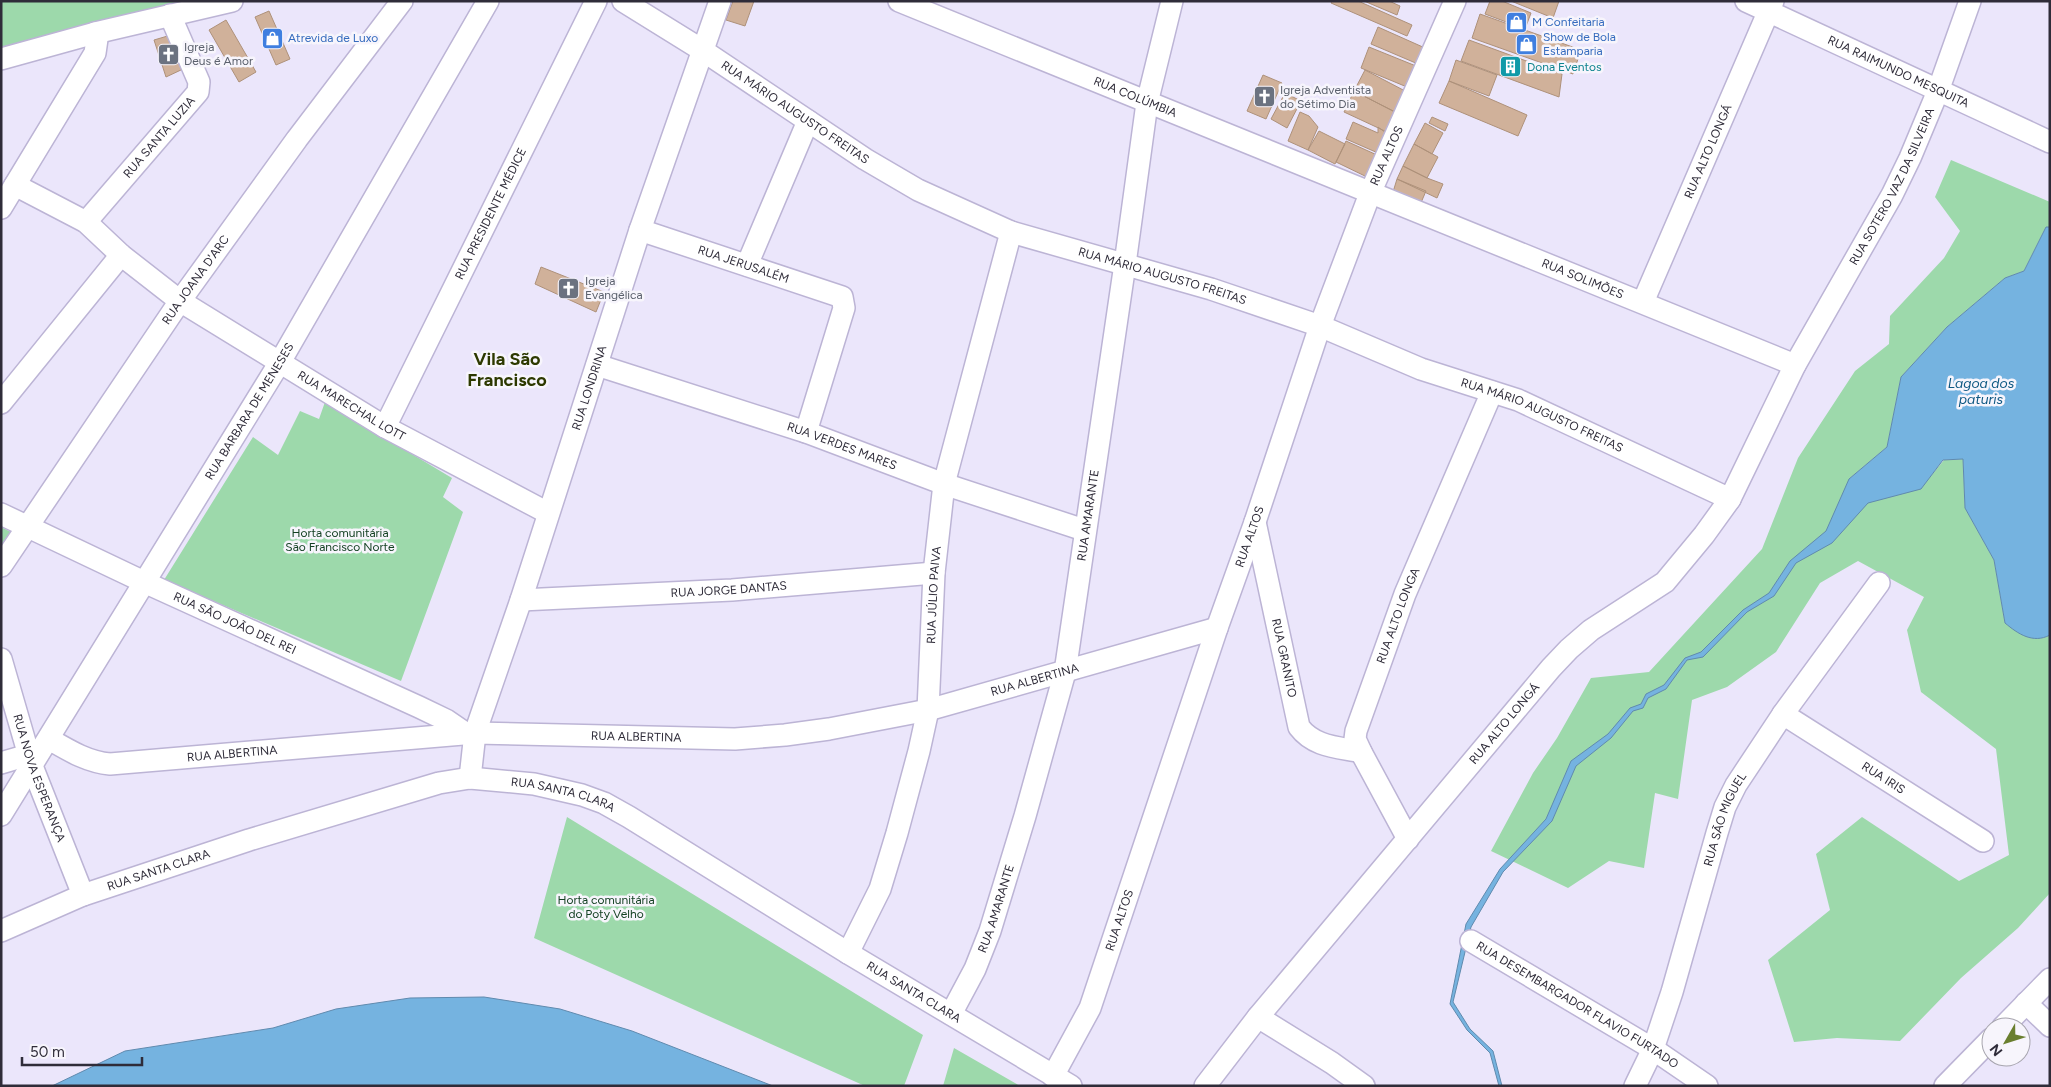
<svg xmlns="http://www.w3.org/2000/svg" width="2051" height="1087" font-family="Figtree,sans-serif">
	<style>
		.green { fill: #9dd9ab }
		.water { fill: #75b3e0; stroke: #608aae }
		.building { fill: #d0b19a; stroke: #ae917a }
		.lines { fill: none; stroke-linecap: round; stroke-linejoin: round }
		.minor-casing { stroke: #bcb4d5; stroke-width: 24 }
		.minor { stroke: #fff; stroke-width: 21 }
		.labels { text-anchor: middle; stroke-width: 5; stroke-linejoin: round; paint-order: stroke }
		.shop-label { font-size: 12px; fill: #366cbe; stroke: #f7f5fc; text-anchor: start }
		.worship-label { font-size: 12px; fill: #5b616d; stroke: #f7f5fc; text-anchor: start }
		.culture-label { font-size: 12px; fill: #0d838f; stroke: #f7f5fc; text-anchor: start }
		.street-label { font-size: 12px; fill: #2f2c39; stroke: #f7f5fc }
		.park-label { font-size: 12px; fill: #144123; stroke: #f7f5fc }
		.water-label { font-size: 14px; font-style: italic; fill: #0e5883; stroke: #f7f5fc }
		.district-label { font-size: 18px; font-weight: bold; fill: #2d3900; stroke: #f7f5fc }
	</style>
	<rect width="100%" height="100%" fill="#ebe6fb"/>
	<path class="green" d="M1,1h241l-241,60z
		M1951,160l99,42v25h-4l-22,44 -19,7 -58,49 -46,50 -14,70 -38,32 71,10 24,-29 19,-1 2,49 29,52 11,63 38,15 7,-3v258l-32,35 -57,50 -61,63 -63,-3 -43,4 -26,-82 62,-50 -14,-56 46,-37 97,64 50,-26 -13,-106 -75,-57 -14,-62 17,-33 -66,-36 -38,22 -44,69 -49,35 -35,13 -14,99 -23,-6 -11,75 -35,-7 -41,27 -77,-37 42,-78 24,-35 34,-60 58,-6 113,-123 36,-91 57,-87 34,-27 1,-28 54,-58 16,-27 -25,-34z
		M325,402l127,76 -9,19 20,15 -62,169 -237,-101 89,-143 25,18 22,-44 19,8z
		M1,527l10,5 -10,15z
		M567,817l356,218 -19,51h-39l-331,-148z
		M954,1048l66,38h-77z"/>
	<path class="water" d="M2046,227h4v408c-17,9 -32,-1 -45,-12l-11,-63 -29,-52 -2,-49 -20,1 -22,29 -53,14 -36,40 -36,20 -22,33 -27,16 -44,45 -16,3 -21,29 -18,9 -5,10 -10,3 -22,27 -35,28 -24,55 -49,51 -32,55 -18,75 17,27 23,22 9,35h-3l-9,-33 -23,-23 -17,-26 16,-80 34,-55 46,-50 25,-58 37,-27 22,-26 11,-4 5,-10 18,-9 21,-27 16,-6 42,-42 26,-17 21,-32 36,-30 23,-52 38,-32 14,-70 46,-50 58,-49 19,-7z
		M484,997l76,12 72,22 141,55h-721l73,-35 148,-23 63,-19 74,-11z"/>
	<path class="building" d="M733,1h21l-9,25 -19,-6z
		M1332,1h26l54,24 -5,11 -76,-33z
		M1364,1h25l11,5 -3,9z
		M1490,1h12l29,12 -6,16 -40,-15z
		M1511,1h48l-6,17z
		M269,11l21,48 -14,6 -21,-48z
		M1480,14l101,36 -8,24 -101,-36z
		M226,20l30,52 -17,10 -30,-52z
		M1378,27l47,21 -7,16 -47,-20z
		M171,35l12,34 -17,8 -12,-37z
		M1469,40l93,34 -3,23 -98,-36z
		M1369,47l47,19 -9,21 -46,-19z
		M1456,60l41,15 -8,21 -40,-15z
		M1365,70l42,22 -10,21 -43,-22z
		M1263,75l19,8 -16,36 -19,-8z
		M1449,81l78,34 -9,21 -79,-33z
		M1354,91l43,22 -10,19 -43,-20z
		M1285,93l16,8 -14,27 -16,-9z
		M1300,112l9,4 9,11 -10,23 -20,-9z
		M1432,117l16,7 -3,7 -16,-8z
		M1353,122l25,11v-6l8,6 -8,20 -32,-14z
		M1425,123l18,10 -11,21 -18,-10z
		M1319,131l26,13 -10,20 -27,-14z
		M1346,141l31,14 -10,22 -31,-15z
		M1414,144l24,13 -11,21 -24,-12z
		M1403,166l24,12 16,6 -6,14 -40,-19z
		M1397,179l29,12 -6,14 -27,-13z
		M541,267l63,25 -8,20 -61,-28z"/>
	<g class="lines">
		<defs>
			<g id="minor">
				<path id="s1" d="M623,1l79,49 163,109 53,31 93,42 200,57 109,37 101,43 97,31 212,99"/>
				<path id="s2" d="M899,1l896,364"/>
				<path id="s3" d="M1746,1l304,141"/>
				<path d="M1,59l94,-26 137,-32"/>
				<path id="s4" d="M15,185l71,37 35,33 59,46 205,126 163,86"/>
				<path d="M1,208l94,-155 2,-14 -2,-6"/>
				<path id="s5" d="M86,222l112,-130 1,-10 -29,-67"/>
				<path id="s6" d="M640,230l202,67 2,11 -38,124"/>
				<path d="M747,265l61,-144"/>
				<path id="s7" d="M1643,302l130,-301"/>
				<path id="s8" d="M597,365l209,67 138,52 140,46"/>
				<path d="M1,403l120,-148"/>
				<path id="s9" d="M385,427l211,-426"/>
				<path id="s10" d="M1,514l143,68 275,125 27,13 19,13"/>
				<path id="s11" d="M1255,522l44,205c15,20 39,20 62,25"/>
				<path id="s12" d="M1,566l179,-265 117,-162 105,-138"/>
				<path id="s13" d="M521,600l211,-10 202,-17"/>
				<path id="s14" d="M1,659l31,107 51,129"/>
				<path id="s15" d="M1783,714l200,127"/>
				<path id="s16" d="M49,739c19,11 38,23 61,25l365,-31 260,6 50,-4 44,-6 99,-19 289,-82"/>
				<path d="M1,763l27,-8"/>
				<path id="s17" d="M470,778l5,-45 46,-133 119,-370 80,-229"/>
				<path id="s18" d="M1,815l279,-453 208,-361"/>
				<path id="s19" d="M1408,839l-47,-87 -6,-13 1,-8 49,-137 87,-202"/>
				<path id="s20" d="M1,931l82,-36 166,-55 190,-57 31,-5 64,6 48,11 22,8 25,14 219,136 223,133"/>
				<path id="s21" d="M1471,941l182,108 54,37"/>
				<path id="s22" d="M848,953l32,-64 17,-56 22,-82 9,-41 6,-137 10,-89 67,-252"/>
				<path d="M2026,1003l24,23"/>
				<path id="s23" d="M951,1014l24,-45 15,-38 35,-115 40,-144 60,-408 22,-161 25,-102"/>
				<path d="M1258,1017l74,46 32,23"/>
				<path d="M2003,1027l47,-48"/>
				<path id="s24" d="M1053,1076l37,-68 127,-380 38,-106 65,-196 51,-135 84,-190"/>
				<path id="s25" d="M1205,1086l53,-69 293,-349 18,-19 22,-19 74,-48 39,-47 26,-36 65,-134 97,-170 18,-37 28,-67 32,-90"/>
				<path id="s26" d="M1635,1086l18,-37 19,-57 45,-159 8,-26 11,-22 47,-71 96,-131"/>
				<path d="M1945,1086l46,-47"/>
			</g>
		</defs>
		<use href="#minor" class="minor-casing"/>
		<use href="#minor" class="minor"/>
	</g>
	<defs>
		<symbol id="shop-square" viewBox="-11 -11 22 22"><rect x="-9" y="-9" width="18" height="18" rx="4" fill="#3f7fe0" stroke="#f7f5fc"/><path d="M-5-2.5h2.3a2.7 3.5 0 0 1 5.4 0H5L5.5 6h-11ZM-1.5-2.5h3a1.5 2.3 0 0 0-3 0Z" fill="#fff"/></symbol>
		<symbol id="church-square" viewBox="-11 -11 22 22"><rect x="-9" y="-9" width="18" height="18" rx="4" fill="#6b7280" stroke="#f7f5fc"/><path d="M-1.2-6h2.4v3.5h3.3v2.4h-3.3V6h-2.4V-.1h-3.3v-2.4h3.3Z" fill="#fff"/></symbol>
		<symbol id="building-square" viewBox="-11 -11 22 22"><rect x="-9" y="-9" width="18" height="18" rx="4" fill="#0f9aa8" stroke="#f7f5fc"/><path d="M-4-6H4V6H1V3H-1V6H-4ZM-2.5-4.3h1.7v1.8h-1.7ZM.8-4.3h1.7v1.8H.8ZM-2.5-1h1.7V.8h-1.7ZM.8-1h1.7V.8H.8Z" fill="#fff"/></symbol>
	</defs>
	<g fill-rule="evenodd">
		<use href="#shop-square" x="1504" y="10" width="25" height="25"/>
		<use href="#shop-square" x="260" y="26" width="25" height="25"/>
		<use href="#shop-square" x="1514" y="32" width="25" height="25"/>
		<use href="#church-square" x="156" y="42" width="25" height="25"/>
		<use href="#building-square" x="1498" y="54" width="25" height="25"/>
		<use href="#church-square" x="1252" y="84" width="25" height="25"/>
		<use href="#church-square" x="556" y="276" width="25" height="25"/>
	</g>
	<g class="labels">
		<g class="shop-label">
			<text x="1532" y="26">M Confeitaria</text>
			<text x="1543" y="41">Show de Bola<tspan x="1543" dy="14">Estamparia</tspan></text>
			<text x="288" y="42">Atrevida de Luxo</text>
		</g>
		<g class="worship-label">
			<text x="184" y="51">Igreja<tspan x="184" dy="14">Deus é Amor</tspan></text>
			<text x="1280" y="94">Igreja Adventista<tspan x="1280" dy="14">do Sétimo Dia</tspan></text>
			<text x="585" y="285">Igreja<tspan x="585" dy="14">Evangélica</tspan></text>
		</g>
		<g class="culture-label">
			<text x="1527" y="71">Dona Eventos</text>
		</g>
		<g class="street-label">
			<text dy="4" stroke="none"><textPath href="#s3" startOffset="168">RUA RAIMUNDO MESQUITA</textPath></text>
			<text dy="4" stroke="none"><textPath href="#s2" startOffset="255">RUA COLÚMBIA</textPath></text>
			<text dy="4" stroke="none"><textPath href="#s1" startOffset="205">RUA MÁRIO AUGUSTO FREITAS</textPath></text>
			<text dy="4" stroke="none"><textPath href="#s5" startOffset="112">RUA SANTA LUZIA</textPath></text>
			<text dy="4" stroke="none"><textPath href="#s7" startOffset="164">RUA ALTO LONGÁ</textPath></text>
			<text dy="4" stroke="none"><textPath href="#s24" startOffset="980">RUA ALTOS</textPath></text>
			<text dy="4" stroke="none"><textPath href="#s25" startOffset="1144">RUA SOTERO VAZ DA SILVEIRA</textPath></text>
			<text dy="4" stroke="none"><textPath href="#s9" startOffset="238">RUA PRESIDENTE MÉDICE</textPath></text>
			<text dy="4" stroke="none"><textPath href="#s6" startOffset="109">RUA JERUSALÉM</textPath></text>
			<text dy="4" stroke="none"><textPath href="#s1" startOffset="610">RUA MÁRIO AUGUSTO FREITAS</textPath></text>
			<text dy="4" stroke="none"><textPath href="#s2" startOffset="738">RUA SOLIMÕES</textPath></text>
			<text dy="4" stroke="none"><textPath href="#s12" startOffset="346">RUA JOANA D'ARC</textPath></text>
			<text dy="4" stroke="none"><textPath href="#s17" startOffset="409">RUA LONDRINA</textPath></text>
			<text dy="4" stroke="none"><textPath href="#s4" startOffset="404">RUA MARECHAL LOTT</textPath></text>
			<text dy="4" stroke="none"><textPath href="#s18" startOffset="474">RUA BARBARA DE MENESES</textPath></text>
			<text dy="4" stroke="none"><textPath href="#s1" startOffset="1015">RUA MÁRIO AUGUSTO FREITAS</textPath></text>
			<text dy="4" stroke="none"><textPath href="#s8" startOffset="258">RUA VERDES MARES</textPath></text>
			<text dy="4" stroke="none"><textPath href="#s23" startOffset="520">RUA AMARANTE</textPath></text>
			<text dy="4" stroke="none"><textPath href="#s24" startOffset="575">RUA ALTOS</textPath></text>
			<text dy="4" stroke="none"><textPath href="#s13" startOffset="208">RUA JORGE DANTAS</textPath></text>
			<text dy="4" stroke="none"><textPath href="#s22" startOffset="372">RUA JÚLIO PAIVA</textPath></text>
			<text dy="4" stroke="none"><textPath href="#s19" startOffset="244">RUA ALTO LONGA</textPath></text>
			<text dy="4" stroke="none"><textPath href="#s10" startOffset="258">RUA SÃO JOÃO DEL REI</textPath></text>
			<text dy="4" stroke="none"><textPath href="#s11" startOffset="139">RUA GRANITO</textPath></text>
			<text dy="4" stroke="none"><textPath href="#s16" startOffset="999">RUA ALBERTINA</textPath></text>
			<text dy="4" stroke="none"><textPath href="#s25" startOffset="470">RUA ALTO LONGÁ</textPath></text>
			<text dy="4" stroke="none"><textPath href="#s16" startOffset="594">RUA ALBERTINA</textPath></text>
			<text dy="4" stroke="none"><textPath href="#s16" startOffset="189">RUA ALBERTINA</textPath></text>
			<text dy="4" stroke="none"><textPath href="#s15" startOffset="119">RUA IRIS</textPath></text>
			<text dy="4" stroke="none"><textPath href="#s14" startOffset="125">RUA NOVA ESPERANÇA</textPath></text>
			<text dy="4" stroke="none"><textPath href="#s20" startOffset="589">RUA SANTA CLARA</textPath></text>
			<text dy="4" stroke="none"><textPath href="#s26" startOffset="282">RUA SÃO MIGUEL</textPath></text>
			<text dy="4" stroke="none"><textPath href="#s20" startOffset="169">RUA SANTA CLARA</textPath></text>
			<text dy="4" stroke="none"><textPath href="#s23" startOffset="115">RUA AMARANTE</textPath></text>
			<text dy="4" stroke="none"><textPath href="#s24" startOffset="170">RUA ALTOS</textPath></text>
			<text dy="4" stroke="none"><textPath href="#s20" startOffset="994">RUA SANTA CLARA</textPath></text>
			<text dy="4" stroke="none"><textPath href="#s21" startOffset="124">RUA DESEMBARGADOR FLAVIO FURTADO</textPath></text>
		</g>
		<g class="park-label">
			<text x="340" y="537">Horta comunitária<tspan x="340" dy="14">São Francisco Norte</tspan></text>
			<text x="606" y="904">Horta comunitária<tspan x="606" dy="14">do Poty Velho</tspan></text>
		</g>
		<g class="water-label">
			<text x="1981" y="388">Lagoa dos<tspan x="1981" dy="16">paturis</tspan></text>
		</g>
		<g class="district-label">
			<text x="507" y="365">Vila São<tspan x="507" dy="21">Francisco</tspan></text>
		</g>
	</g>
	<rect width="2051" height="1087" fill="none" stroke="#2f2c39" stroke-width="5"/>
	<g transform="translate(2006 1042) rotate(231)"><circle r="24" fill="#f7f5fc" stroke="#a7a5ae"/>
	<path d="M0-4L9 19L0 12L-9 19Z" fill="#6a7f2f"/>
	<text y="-8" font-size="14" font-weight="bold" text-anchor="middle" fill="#2f2c39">N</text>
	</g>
	<path d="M22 1057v8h120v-8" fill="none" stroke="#2f2c39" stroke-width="2.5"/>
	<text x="30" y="1057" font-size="15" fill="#2f2c39" stroke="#f7f5fc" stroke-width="4" paint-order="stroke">50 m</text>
</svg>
